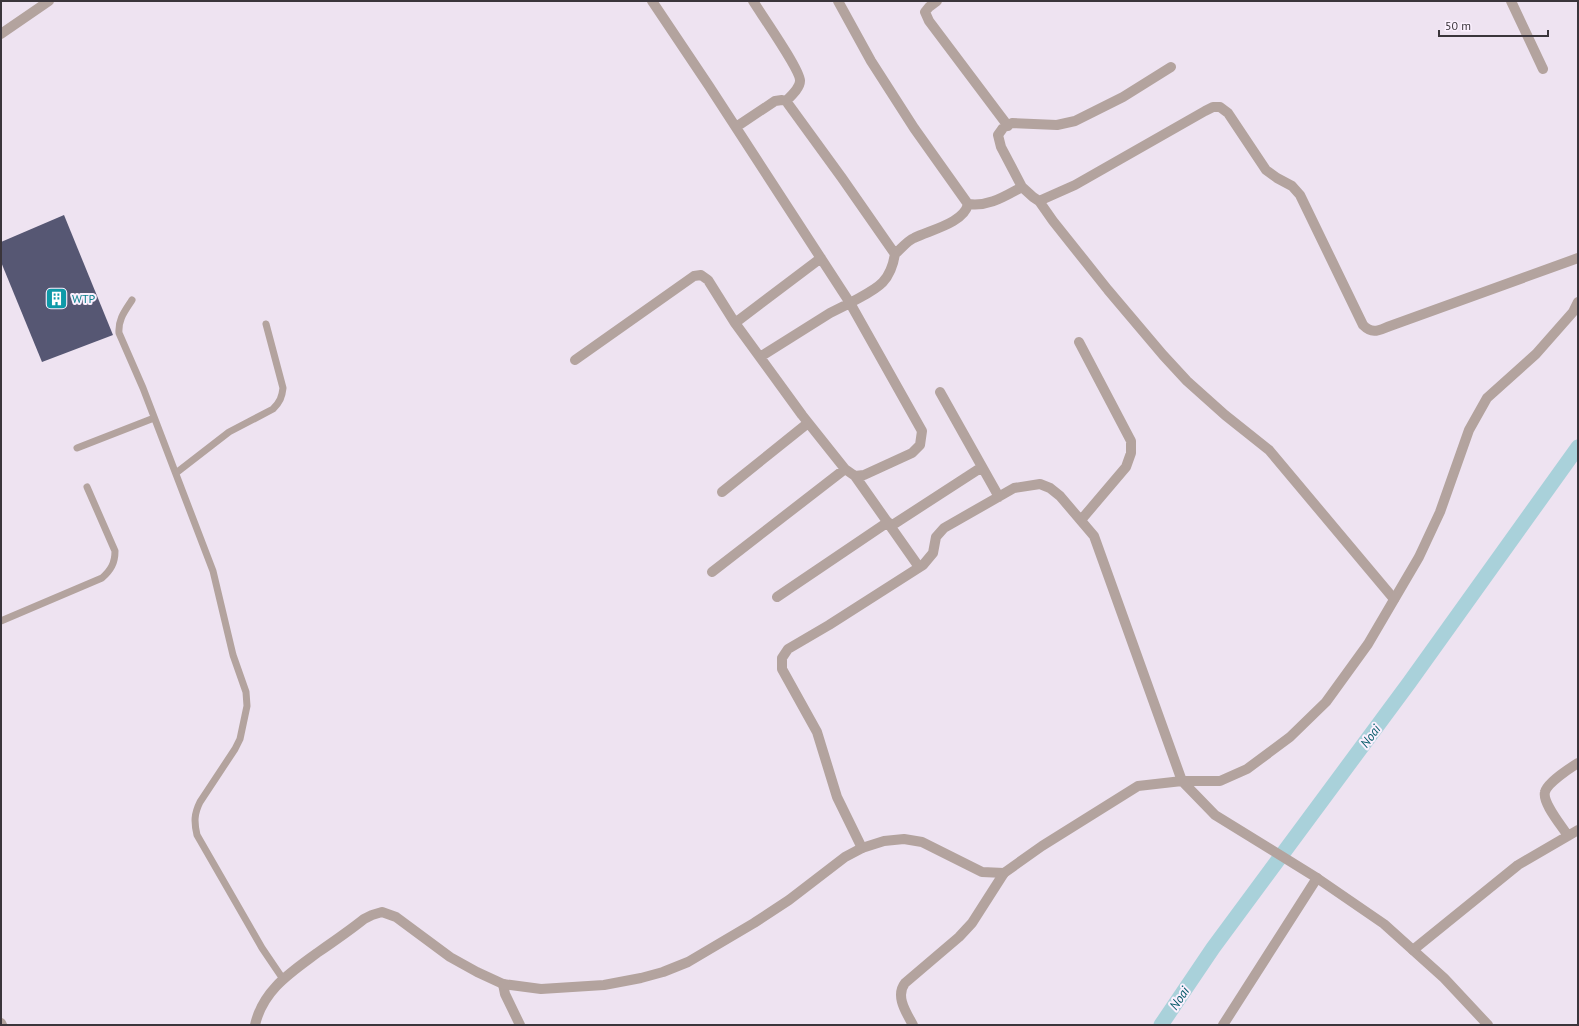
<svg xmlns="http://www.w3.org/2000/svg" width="1579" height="1026" font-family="'PT Sans',sans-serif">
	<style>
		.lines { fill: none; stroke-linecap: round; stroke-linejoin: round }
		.canal { stroke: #a9d1da; stroke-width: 15 }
		.building { fill: #565773 }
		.service { stroke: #b3a39e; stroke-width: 7 }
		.minor { stroke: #b3a39e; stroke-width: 10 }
		.tertiary { stroke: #b3a39e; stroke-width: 10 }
		.labels { text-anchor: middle; stroke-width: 4; stroke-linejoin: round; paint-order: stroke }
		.culture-label { font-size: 12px; fill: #0d838f; stroke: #fbf0fe; text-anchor: start }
		.water-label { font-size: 13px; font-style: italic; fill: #065b69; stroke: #fbf0fe }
	</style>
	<rect width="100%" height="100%" fill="#eee3f1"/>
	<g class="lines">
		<path class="canal" d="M1161,1025l52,-77 196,-265 169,-236"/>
	</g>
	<path class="building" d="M64,215l49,120 -71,27 -41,-100v-20z"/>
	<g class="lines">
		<path class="service" d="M132,300c-7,11 -14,19 -13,33l24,55 70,183 20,84 13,37 1,14 -7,33 -5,10 -35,53c-6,12 -6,20 -3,33l65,113 21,31
			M77,448l77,-30
			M176,473l53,-41 44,-23c7,-7 9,-12 10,-21l-17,-64
			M1,621l101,-43c9,-8 13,-15 13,-27l-28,-64"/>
		<path class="minor" d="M652,1l57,85 141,217 -20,10 -70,44
			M753,1c8,13 48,70 47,80 0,7 -9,15 -14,20
			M937,1l-8,6 -4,5 4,9 79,105
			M1511,1l32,68
			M1,34l48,-33
			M736,127l39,-26 7,-1 4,1 56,77 53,76
			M1022,187l-21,-40 -3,-12 5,-7 9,-5 45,2 18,-4 48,-24 48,-30
			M1039,201l14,20 55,69 55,65 24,26 38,34 44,35 125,149
			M968,204c21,3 37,-8 54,-17l11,10 6,4 36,-16 130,-74 8,-4h7l8,6 38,57 11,8 15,8 8,9 63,130c10,10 16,5 27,1l188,-68
			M735,323l86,-65
			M1079,342l52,99v12l-5,14 -45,53
			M575,360l119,-84 7,-1 7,5 27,43 67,92 43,54 10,7 9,-1 48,-22 8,-8 2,-14 -72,-128c25,-14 40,-18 45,-49 6,-5 12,-13 19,-16 16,-8 50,-15 54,-34l-54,-76 -43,-67 -33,-60
			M940,392l59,105
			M855,476l64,91
			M722,492l86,-69
			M891,526l91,-59
			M712,572l133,-103
			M777,597l111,-75
			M1568,836c-6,-10 -26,-33 -23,-44 2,-9 25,-24 33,-29
			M862,848l-25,-51 -20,-65 -35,-63v-11l6,-9 41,-24 94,-60 10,-12 3,-16 8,-9 70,-40 26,-4 10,4 10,8 34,40 88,245
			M1413,950l105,-85 60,-35
			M503,984l2,10 15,31
			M913,1025c-7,-13 -18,-29 -8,-42l54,-46 13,-14 32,-50
			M1223,1025l94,-147"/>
		<path class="tertiary" d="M1182,781l33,34 102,63 67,46 60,54 44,47
			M1,1023l1,2
			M255,1025c8,-35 35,-52 62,-72 16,-11 32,-22 47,-34l8,-4 10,-3 14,5 54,40 27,15 26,12 38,5 63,-4 37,-7 22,-6 25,-10 66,-39 35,-23 56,-43 17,-9 22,-7 20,-2 18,3 60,30 22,1 38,-27 96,-60 44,-5h38l27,-12 43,-32 36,-35 42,-58 51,-87 21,-45 29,-82 18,-32 49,-44 37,-42 5,-10"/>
	</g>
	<defs>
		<symbol id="building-square" viewBox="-11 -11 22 22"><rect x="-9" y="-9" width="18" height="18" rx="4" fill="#0f9aa8" stroke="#fbf0fe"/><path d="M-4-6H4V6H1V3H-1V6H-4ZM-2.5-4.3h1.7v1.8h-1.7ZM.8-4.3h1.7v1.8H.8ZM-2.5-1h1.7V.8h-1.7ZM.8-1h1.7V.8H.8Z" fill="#fff"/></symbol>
	</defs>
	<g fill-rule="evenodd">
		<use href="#building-square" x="44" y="286" width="25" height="25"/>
	</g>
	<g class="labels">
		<g class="culture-label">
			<text x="72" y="303">WTP</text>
		</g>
		<g class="water-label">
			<text transform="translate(1370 736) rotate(-54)" y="5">Noai</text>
			<text transform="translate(1179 998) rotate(-56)" y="5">Noai</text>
		</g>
	</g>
	<rect width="1579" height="1026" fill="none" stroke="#3a353b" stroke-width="4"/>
	<path d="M1439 30v6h109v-6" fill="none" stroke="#3a353b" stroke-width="2"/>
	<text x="1445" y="30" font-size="12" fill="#3a353b" stroke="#fbf0fe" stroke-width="3" paint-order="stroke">50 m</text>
</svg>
